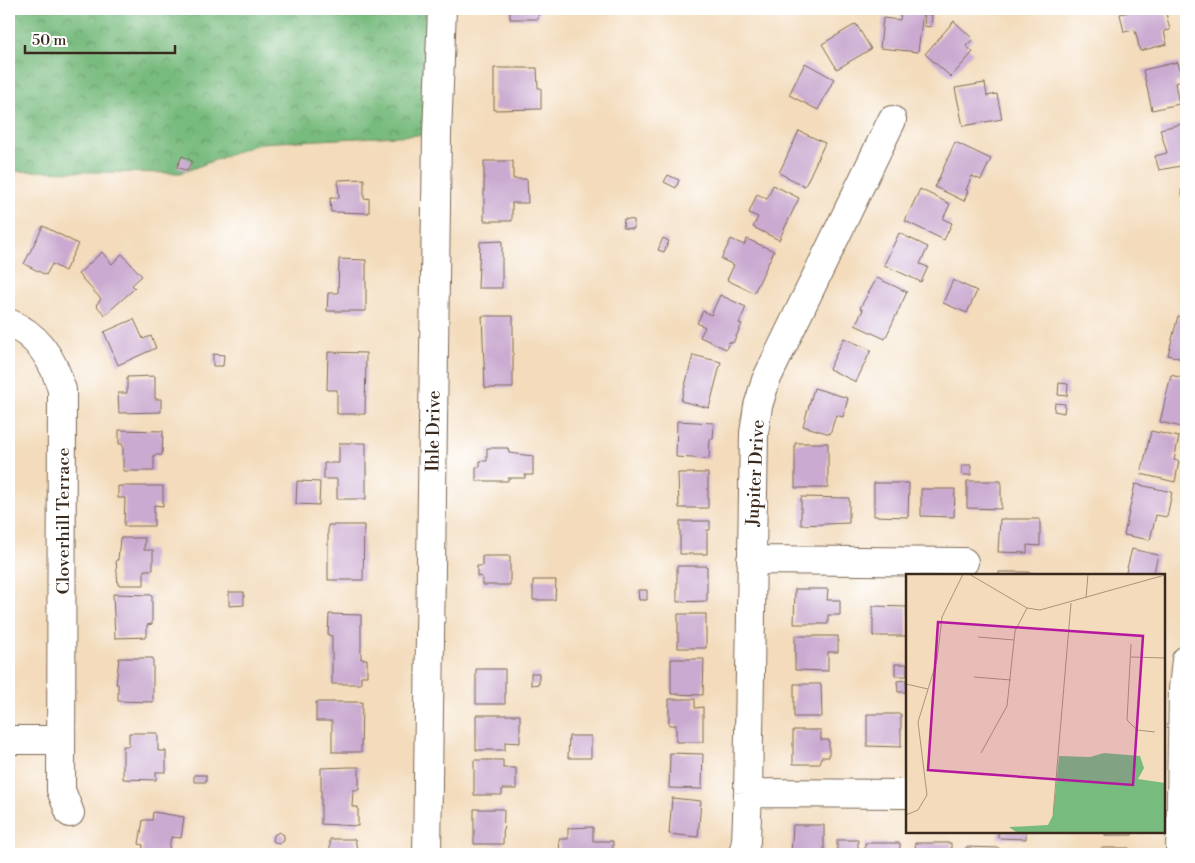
<svg xmlns="http://www.w3.org/2000/svg" width="1195" height="863" font-family="'Libre Bodoni',serif">
	<style>
		.forest { fill: url(#forest-crowns); stroke: #5a724e }
		.building { fill: #caaad0 }
		.lines { fill: none; stroke-linecap: round; stroke-linejoin: round }
		.minor-casing { stroke: #7b6855; stroke-width: 30 }
		.minor { stroke: #fff; stroke-width: 28 }
		.labels { text-anchor: middle; stroke-width: 4; stroke-linejoin: round; paint-order: stroke }
		.street-label { font-size: 18px; fill: #3b2a1e; stroke: #fff }
		.inset-road { fill: none; stroke: #a9947c; stroke-width: 1 }
		.view { fill: #b5179e; fill-opacity: 0.15; stroke: #b5179e; stroke-width: 2.5 }
		.inset-edge { fill: none; stroke: #3b2a1e; stroke-width: 2.5 }
	</style>
	<defs>
		<pattern id="forest-crowns" width="20" height="18" patternUnits="userSpaceOnUse" patternTransform="scale(1.25)"><rect width="20" height="18" fill="#78bb7e"/><path d="M2 6a3 3 0 1 1 6 0M12 15a3 3 0 1 1 6 0" fill="none" stroke="#649867"/></pattern>
	</defs>
	<rect width="100%" height="100%" fill="#fff"/>
	<filter id="ink" filterUnits="userSpaceOnUse"><feTurbulence type="fractalNoise" baseFrequency=".02" numOctaves="2"/><feDisplacementMap in="SourceGraphic" scale="10" xChannelSelector="R" yChannelSelector="G"/><feConvolveMatrix kernelMatrix="1 2 1 2 8 2 1 2 1" color-interpolation-filters="sRGB"/></filter>
	<filter id="wash" filterUnits="userSpaceOnUse"><feTurbulence type="fractalNoise" baseFrequency=".0096" numOctaves="4" result="noise"/><feDisplacementMap in="SourceGraphic" scale="20" xChannelSelector="R" yChannelSelector="G"/><feGaussianBlur stdDeviation="1.12" result="paint"/><feColorMatrix in="noise" values="0 0 0 0 0 0 0 0 0 0 0 0 0 0 0 0 0 1.4 0 .05"/><feComposite in="paint" operator="in"/></filter>
	<g filter="url(#wash)">
		<rect width="100%" height="100%" fill="#f3dbbb"/>
		<path class="forest" d="M9,9h433l-5,125 -177,9 -79,30 -172,-2z"/>
		<g id="blocks">
			<path class="building" d="M510,9h29l-1,10h-28z
				M1140,9h25l5,21 -6,1 3,13 -27,7 -5,-21 -11,2 -4,-18z
				M901,10l22,2 -5,40 -38,-4 3,-30 17,2z
				M925,14l7,1 -1,12 -7,-1z
				M954,21l19,18 -7,7 7,6 -22,25 -26,-23z
				M856,24l15,25 -34,20 -15,-25z
				M1178,62l4,19 -7,2 4,21 -27,6 -9,-40z
				M805,63l29,16 -16,31 -29,-15z
				M494,68h43l1,20h3v21l-47,1z
				M985,83l2,13 10,-2 5,25 -39,7 -8,-38z
				M1186,123v42l-27,5 -4,-14 12,-3 -7,-24z
				M799,131l26,12 -20,43 -26,-13z
				M955,142l36,17 -10,21 -9,-4 -6,14 2,1 -4,10 -29,-14z
				M182,156l10,5 -5,10 -10,-4z
				M484,161h29v18h14l1,24h-16v18h-28z
				M668,175l11,5 -3,8 -12,-6z
				M364,179v20l5,-1v15l-38,-1 -1,-14h9l-1,-18z
				M773,185l26,13 -20,42 -26,-13 5,-10 -9,-4 8,-19 10,5z
				M920,189l30,15 -7,15 9,4 -8,17 -39,-19z
				M1186,189v18l-5,-17z
				M624,219l10,1v9l-11,-1z
				M43,226l35,18 -13,27 -13,-7 -6,11 -22,-11z
				M899,233l29,14 -8,17 8,3 -7,15 -37,-17z
				M663,238l6,3 -5,11 -6,-2z
				M731,239l13,6 3,-6 27,12 -20,42 -27,-13 7,-15 -13,-6z
				M502,241v47h-24l2,-46z
				M102,252l10,12 10,-10 20,22 -10,9 3,3 -30,27 -9,-10 5,-6 -23,-25z
				M339,259l27,1v51h-39l1,-18h10z
				M1185,270h1v26h-3z
				M877,278l30,14 -22,47 -30,-14 8,-15 -3,-2z
				M953,280l24,11 -10,22 -24,-10z
				M720,295l26,12 -7,16 3,1 -9,19 -4,-1 -3,7 -26,-12 5,-10 -8,-4 6,-12 8,4z
				M482,316h31v72h-28z
				M1178,316l8,2v42l-18,-5z
				M134,319l9,20 8,-3 5,12 -38,17 -14,-33z
				M844,338l27,12 -15,32 -27,-13z
				M328,352l38,1 -1,61h-28v-24h-10z
				M213,354l11,1 -1,11h-10z
				M693,355l28,7 -12,46 -28,-7z
				M1171,375l15,4v49l-26,-6z
				M155,376v23h6v13l-42,1 -1,-20h9v-16z
				M1059,383l9,1 -1,12 -9,-1z
				M814,388l34,10 -5,19 -7,-2 -6,19 -27,-8z
				M1055,403l10,1 -1,9 -10,-2z
				M677,421l37,2 -1,16h-3l-1,20 -33,-2z
				M119,430l44,1 -1,24h-8v16h-31v-27h-4z
				M1151,431l28,6 -5,23 5,1 -4,21 -34,-8z
				M339,443h27v56h-29v-20h-13v-16h15z
				M795,443h33v45h-33z
				M487,448h21l1,5 24,3v19h-8v3h-17v3h-32v-14h4v-6h7z
				M962,465h9v10h-9z
				M678,473h30v35h-29z
				M297,481l23,1 -1,23 -23,-1z
				M967,481h34v28l-34,-1z
				M874,483h35l-1,34 -34,-1z
				M1135,484l37,8 -5,25 -11,-2 -6,25 -26,-5z
				M118,486h45v20l-9,-1v21h-30l1,-28h-7z
				M921,489h34l-1,28 -33,-1z
				M801,497l48,1v25l-48,2z
				M1000,519h40v27l-13,-1v8l-29,-1z
				M680,521h30v9h-3v24h-27z
				M328,525h36l-1,55h-35z
				M120,538h25l-1,12h9v20h-9v15h-26l-2,-25h2z
				M1132,549l26,6 -5,21h-28z
				M482,556h28v29h-28v-8l-5,-1v-10h5z
				M677,566h30v35l-30,1z
				M999,572h30v4h-30z
				M533,580h23l-1,20h-22z
				M795,589h33l-1,11h13v15h-12v9h-34z
				M638,590h9v10h-8z
				M229,592h15v13l-15,1z
				M113,594l39,1v29l-5,1v12l-32,1z
				M873,606l34,1v29h-34z
				M329,614l32,1v44h6v17h-6v8h-29v-48l-4,-1z
				M678,614h28v34h-28z
				M795,636h43v16h-10v19l-33,-1z
				M119,658h34v44l-35,-1v-17h-2z
				M671,659h33l-1,36 -32,-1z
				M895,664h12v12h-12z
				M476,669h29v35h-29z
				M531,673h8v11l-8,1z
				M906,680l1,12h-9l-1,-11z
				M794,684h27l1,33h-28z
				M669,699h26v9l8,-1v35h-27v-17h-7z
				M316,702h46l-1,50h-29v-31h-16z
				M867,714h34v33l-34,-1z
				M476,715h44v28l-15,-1v8h-29z
				M793,730h28v10h8v17h-8l-1,7h-27z
				M129,733h29v18h8v21h-10v8l-33,-1v-33h6z
				M569,736h22v22h-23z
				M670,753l33,1 -1,35 -33,-1z
				M474,760h29v8h13v21h-14v6h-28z
				M349,767h10v23h-6l-1,17h6v19l-37,-2v-56z
				M194,775h12v7h-12z
				M672,798l29,3 -3,36 -29,-3z
				M474,809h30l-1,35h-29z
				M153,812l31,5 -3,21 -10,-1 -3,17h-26l1,-9 -4,-1 4,-24h9z
				M793,825h31v29h-33z
				M593,827v14h20v13h-53l-1,-15h9v-11z
				M279,832l5,3v6l-5,3 -6,-3 1,-6z
				M998,832h28v7l-28,-1z
				M1105,832h27v3h-27z
				M330,839h25l3,15h-28z
				M837,840h21v14h-21z
				M865,843h35v11h-35z
				M915,843h36v11h-35z
				M966,847l33,1v6h-33z
				M1101,848h28v6h-28z"/>
		</g>
	</g>
	<g filter="url(#ink)">
		<use href="#blocks" fill-opacity="0" stroke="#7b6855" stroke-width="1"/>
		<g class="lines">
			<defs>
				<path id="minor" d="M9,323c29,12 45,38 53,67l-1,400 9,23
					M751,560l213,2
					M9,740h52
					M748,793l160,1
					M427,854l10,-720 5,-125
					M743,854l3,-13 2,-48 6,-360 4,-27 8,-26 126,-260
					M1180,854l3,-165 3,-29"/>
			</defs>
			<use href="#minor" class="minor-casing"/>
			<use href="#minor" class="minor"/>
		</g>
	</g>
	<g class="labels">
		<g class="street-label">
			<text transform="translate(433 431) rotate(-89)" y="6">Ihle Drive</text>
			<text transform="translate(755 473) rotate(-87)" y="6">Jupiter Drive</text>
			<text transform="translate(63 521) rotate(-90)" y="6">Cloverhill Terrace</text>
		</g>
	</g>
	<g transform="translate(906 574)">
		<rect width="259" height="259" fill="#f3dbbb"/>
		<path d="M198,179l36,3 4,12 -6,11 27,4v49h-149l-7,-5 39,-2 5,-10 6,-59 31,1z" fill="#78bb7e"/>
		<path class="inset-road" d="M63,0l58,34 13,2 125,-35M180,24l2,-24M72,63l36,3M225,70l-4,76 10,10 18,2M225,83l34,1M68,103l37,3M0,110l22,5M75,179l26,-47 8,-75 12,-23M0,241l12,-5 9,-15 -9,-73 19,-62 5,-43 21,-43M147,241l18,-212"/>
		<path class="view" d="M32,48l205,14 -10,149 -205,-15z"/>
		<rect width="259" height="259" class="inset-edge"/>
	</g>
	<rect width="1195" height="863" fill="none" stroke="#fff" stroke-width="30"/>
	<path d="M25 45v8h150v-8" fill="none" stroke="#3b2a1e" stroke-width="2.5"/>
	<text x="32" y="45" font-size="15" fill="#3b2a1e" stroke="#ffffff" stroke-width="4" paint-order="stroke">50 m</text>
</svg>
